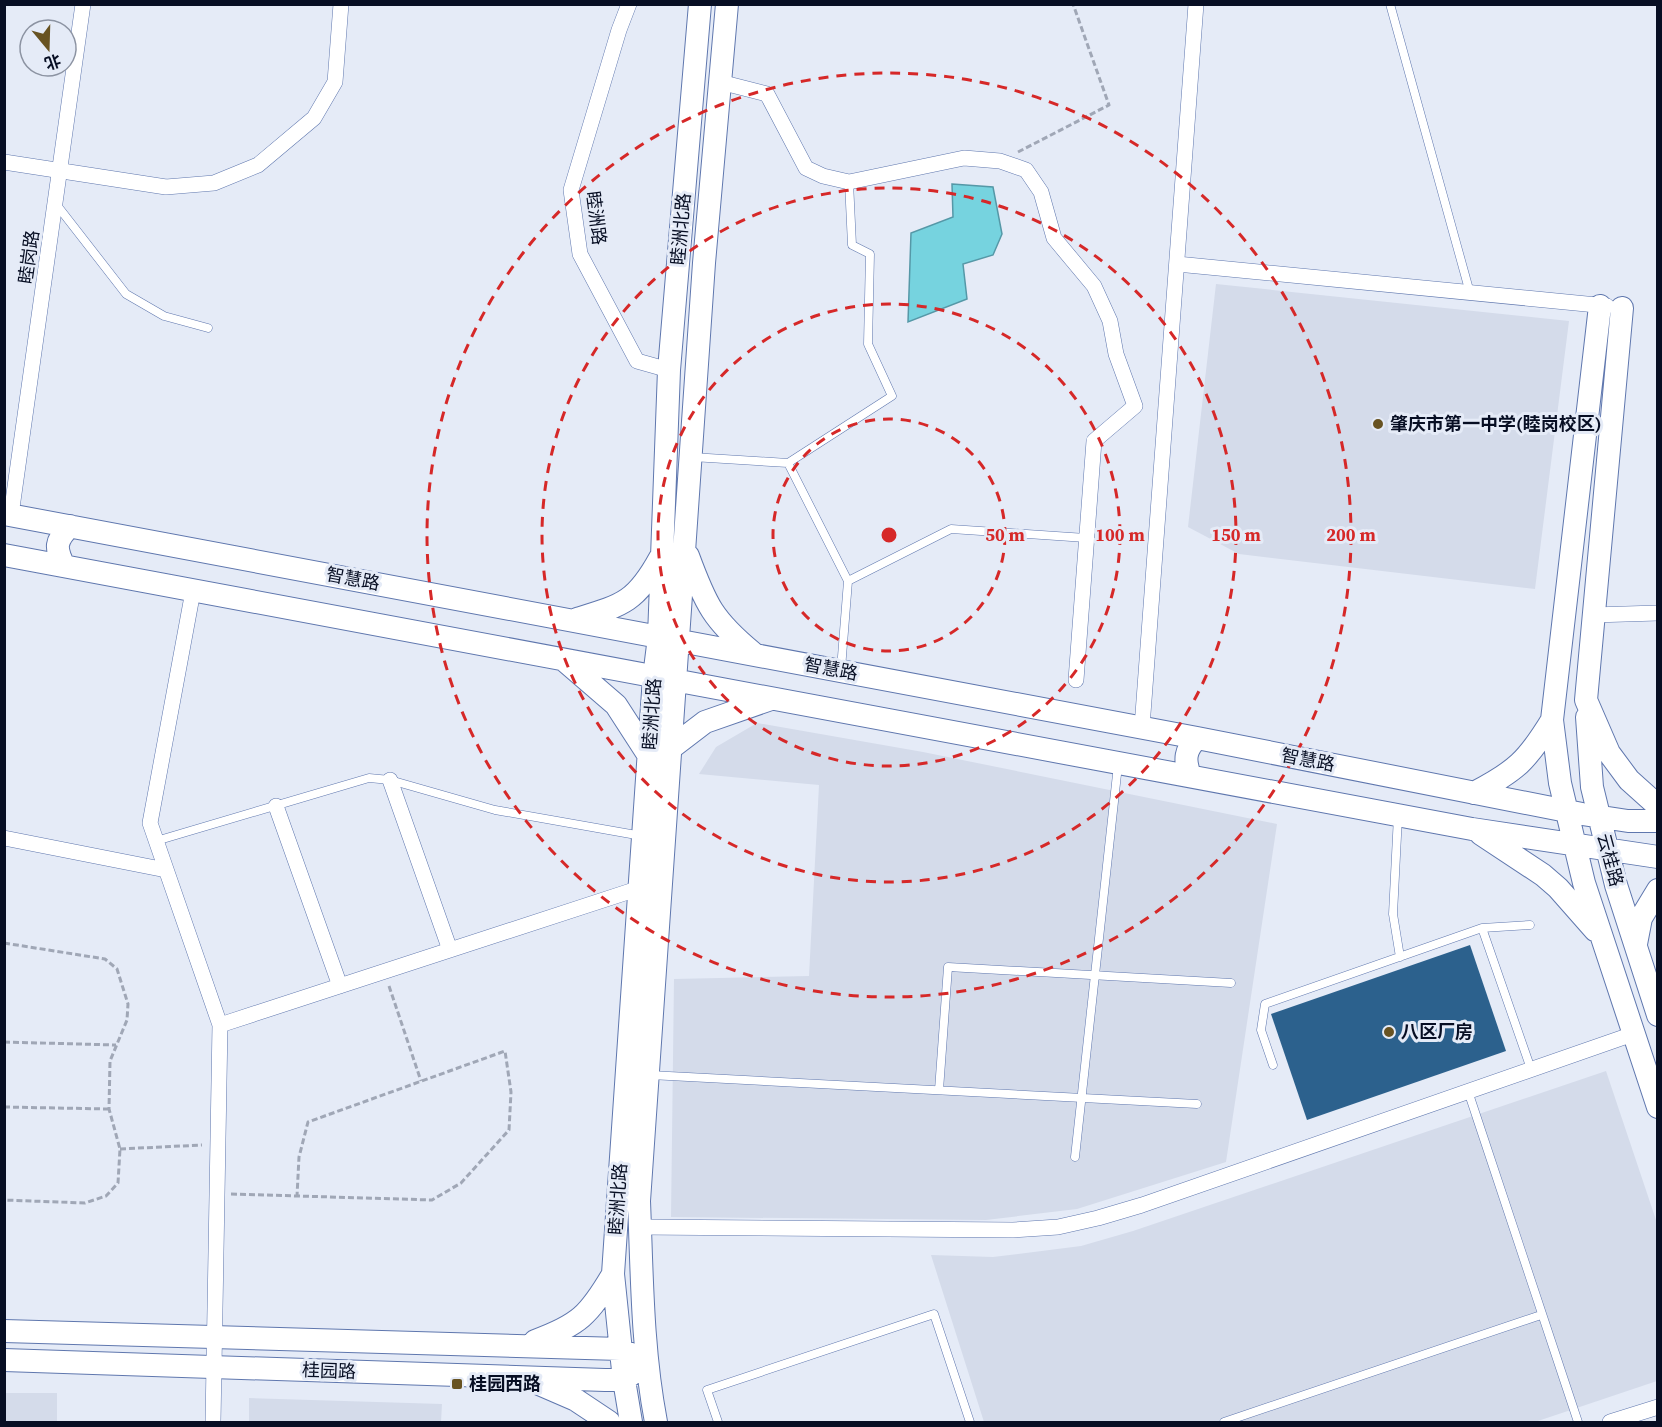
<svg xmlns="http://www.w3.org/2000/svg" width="1662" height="1427" font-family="'Source Serif 4','Noto Sans SC',serif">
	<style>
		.built { fill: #d4dbea }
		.water { fill: #76d3df; stroke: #5598a7; stroke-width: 1.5 }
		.building { fill: #2c618d }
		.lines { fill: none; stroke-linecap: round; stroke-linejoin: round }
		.lane-casing { stroke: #5f77ae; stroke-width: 9 }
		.street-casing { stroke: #5f77ae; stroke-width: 16 }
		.secondary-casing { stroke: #5f77ae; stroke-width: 24 }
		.path { stroke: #a0a7b6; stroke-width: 3; stroke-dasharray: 6 3; stroke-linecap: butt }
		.lane { stroke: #fff; stroke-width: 8 }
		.street { stroke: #fff; stroke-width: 15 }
		.secondary { stroke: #fff; stroke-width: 22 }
		.ring { fill: none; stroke: #d62828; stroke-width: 3; stroke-dasharray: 10 8 }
		.poi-dot { fill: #685322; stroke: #e5ebf7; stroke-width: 2 }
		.labels { text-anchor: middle; stroke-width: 6; stroke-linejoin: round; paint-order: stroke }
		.street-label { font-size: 18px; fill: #070e23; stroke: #e5ebf7 }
		.poi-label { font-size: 18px; font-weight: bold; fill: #070e23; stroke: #e5ebf7; text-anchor: start }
		.centre { fill: #d62828; stroke: #e5ebf7; stroke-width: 3 }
		.ring-label { font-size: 18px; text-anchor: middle; font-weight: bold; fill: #d62828; stroke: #e5ebf7; stroke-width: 6; stroke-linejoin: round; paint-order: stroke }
	</style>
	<rect width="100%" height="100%" fill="#e5ebf7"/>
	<path class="built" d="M1216,284l353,37 -34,268 -296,-35 -51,-27z
		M757,723l166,29 354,72 -51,338 -149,47 -91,11 -315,-3 3,-238 135,-3 10,-191 -120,-11 17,-27z
		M1606,1071l51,152v158l-122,41h-551l-53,-167 62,2 88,-11 52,-15z
		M5,1393h52v29h-52z
		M249,1398l193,6 -1,18h-192z"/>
	<path class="water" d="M952,184l41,3 9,47 -9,21 -30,9 4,35 -59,23 3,-89 42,-16z"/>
	<path class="building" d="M1470,945l36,106 -199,69 -36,-106z"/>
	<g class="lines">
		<defs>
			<path id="lane" d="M1390,4l80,289
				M56,204l70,90 38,22 44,12
				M692,457l96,6 104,-67 -24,-52 2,-90 -18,-9 -3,-63
				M788,463l60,118 103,-52 135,9
				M841,669l7,-88
				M1398,816l-5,98 7,43
				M156,841l213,-63 21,2 105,30 147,26
				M1482,928l49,141
				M1273,1065l-12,-35 4,-26 217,-76 48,-3
				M650,1075l547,29
				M939,1090l9,-123 283,16
				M1468,1091l110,331
				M1075,1157l43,-392
				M718,1422l-11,-32 227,-76 36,108
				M1224,1422l317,-107"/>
			<path id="street" d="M629,4l-10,26 -48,160 9,64 57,107 32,9
				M720,82l47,12 39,74 17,8 26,6 115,-24 36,3 26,9 15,22 13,46 40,48 16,35 6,33 19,52 -41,35 -18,239
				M4,162l162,25 48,-4 44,-18 56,-47 21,-36 6,-78
				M1177,264l430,42
				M11,515l72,-511
				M193,591l-43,232 70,202 -7,397
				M1593,615l65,-2
				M1142,727l54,-723
				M390,780l60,170
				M276,806l64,180
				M4,838l162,32
				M220,1025l420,-137
				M640,1227l373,3 45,-3 40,-9 44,-13 491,-171
				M1610,1422l48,-15"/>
			<path id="secondary" d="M1600,306l-48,414 8,63 24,100 74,224
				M1622,308l-36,392 23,53 20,27 29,26
				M4,514l1193,224 385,76 46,7h30
				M4,555l1468,274 186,28
				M688,556c18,49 25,64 65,97
				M64,566c-9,-18 -9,-25 6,-40
				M577,619c46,-14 59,-17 83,-61
				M565,661l51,44 33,51
				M1587,717l5,70 24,98 42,130
				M671,748l34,-26 66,-23
				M1190,775c-6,-15 -5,-25 7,-37
				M1474,793c42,-22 53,-32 78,-73
				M1481,834l62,41 15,13 37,42
				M1636,944l5,-26 17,-28
				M4,1331l616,18 27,13 -23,18h-19l-601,-20
				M535,1341c44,-16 54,-26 78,-67
				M539,1384l37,16 33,22
				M631,1422l-7,-42 -11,-106 41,-597 5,-40 10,-267 31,-366
				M656,1422c-14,-73 -14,-147 -17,-221l65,-938 23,-259"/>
		</defs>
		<use href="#lane" class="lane-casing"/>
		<use href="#street" class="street-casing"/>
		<use href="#secondary" class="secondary-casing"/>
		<path class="path" d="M1018,152l91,-47 -36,-101
			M4,943l101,16 12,10 11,35 -1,16 -17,41 -1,48 11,40 -2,34 -12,13 -21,7 -81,-3
			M389,986l32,95
			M4,1042l112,3
			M4,1107l105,2
			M120,1149l82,-4
			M231,1194l201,6 29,-17 48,-53 2,-38 -6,-41 -197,71 -9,35 -2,39"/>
		<use href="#lane" class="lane"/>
		<use href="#street" class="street"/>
		<use href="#secondary" class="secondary"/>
	</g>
	<g class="ring">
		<circle cx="889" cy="535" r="116"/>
		<circle cx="889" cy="535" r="231"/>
		<circle cx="889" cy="535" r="347"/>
		<circle cx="889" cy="535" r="462"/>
	</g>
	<g class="poi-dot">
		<circle cx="1378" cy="424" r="6"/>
		<circle cx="1389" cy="1032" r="6"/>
		<rect x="451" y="1378" width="12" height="12" rx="3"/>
	</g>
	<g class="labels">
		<g class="street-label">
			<text transform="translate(596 218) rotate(83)" y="6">睦洲路</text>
			<text transform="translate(681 229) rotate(-85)" y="6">睦洲北路</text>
			<text transform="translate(29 257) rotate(-82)" y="6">睦岗路</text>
			<text transform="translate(353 579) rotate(11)" y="6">智慧路</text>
			<text transform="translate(831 669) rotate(11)" y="6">智慧路</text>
			<text transform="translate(652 714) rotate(-86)" y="6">睦洲北路</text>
			<text transform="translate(1308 760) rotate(11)" y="6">智慧路</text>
			<text transform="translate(1610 860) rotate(75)" y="6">云桂路</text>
			<text transform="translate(618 1199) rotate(-86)" y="6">睦洲北路</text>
			<text transform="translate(329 1371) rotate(2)" y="6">桂园路</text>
		</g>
		<g class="poi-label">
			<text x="1390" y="430">肇庆市第一中学(睦岗校区)</text>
			<text x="1401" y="1038">八区厂房</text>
			<text x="469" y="1390">桂园西路</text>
		</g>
	</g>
	<circle cx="889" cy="535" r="9" class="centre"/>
	<g class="ring-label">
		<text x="1005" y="541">50 m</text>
		<text x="1120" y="541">100 m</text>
		<text x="1236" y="541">150 m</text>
		<text x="1351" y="541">200 m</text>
	</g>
	<rect width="1662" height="1427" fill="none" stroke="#070e23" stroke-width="12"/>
	<g transform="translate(48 48) rotate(161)"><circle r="28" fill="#e5ebf7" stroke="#8c93a2" stroke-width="1.5"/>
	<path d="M0-4.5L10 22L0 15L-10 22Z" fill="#685322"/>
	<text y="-9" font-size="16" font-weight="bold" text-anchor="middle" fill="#070e23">北</text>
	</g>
</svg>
